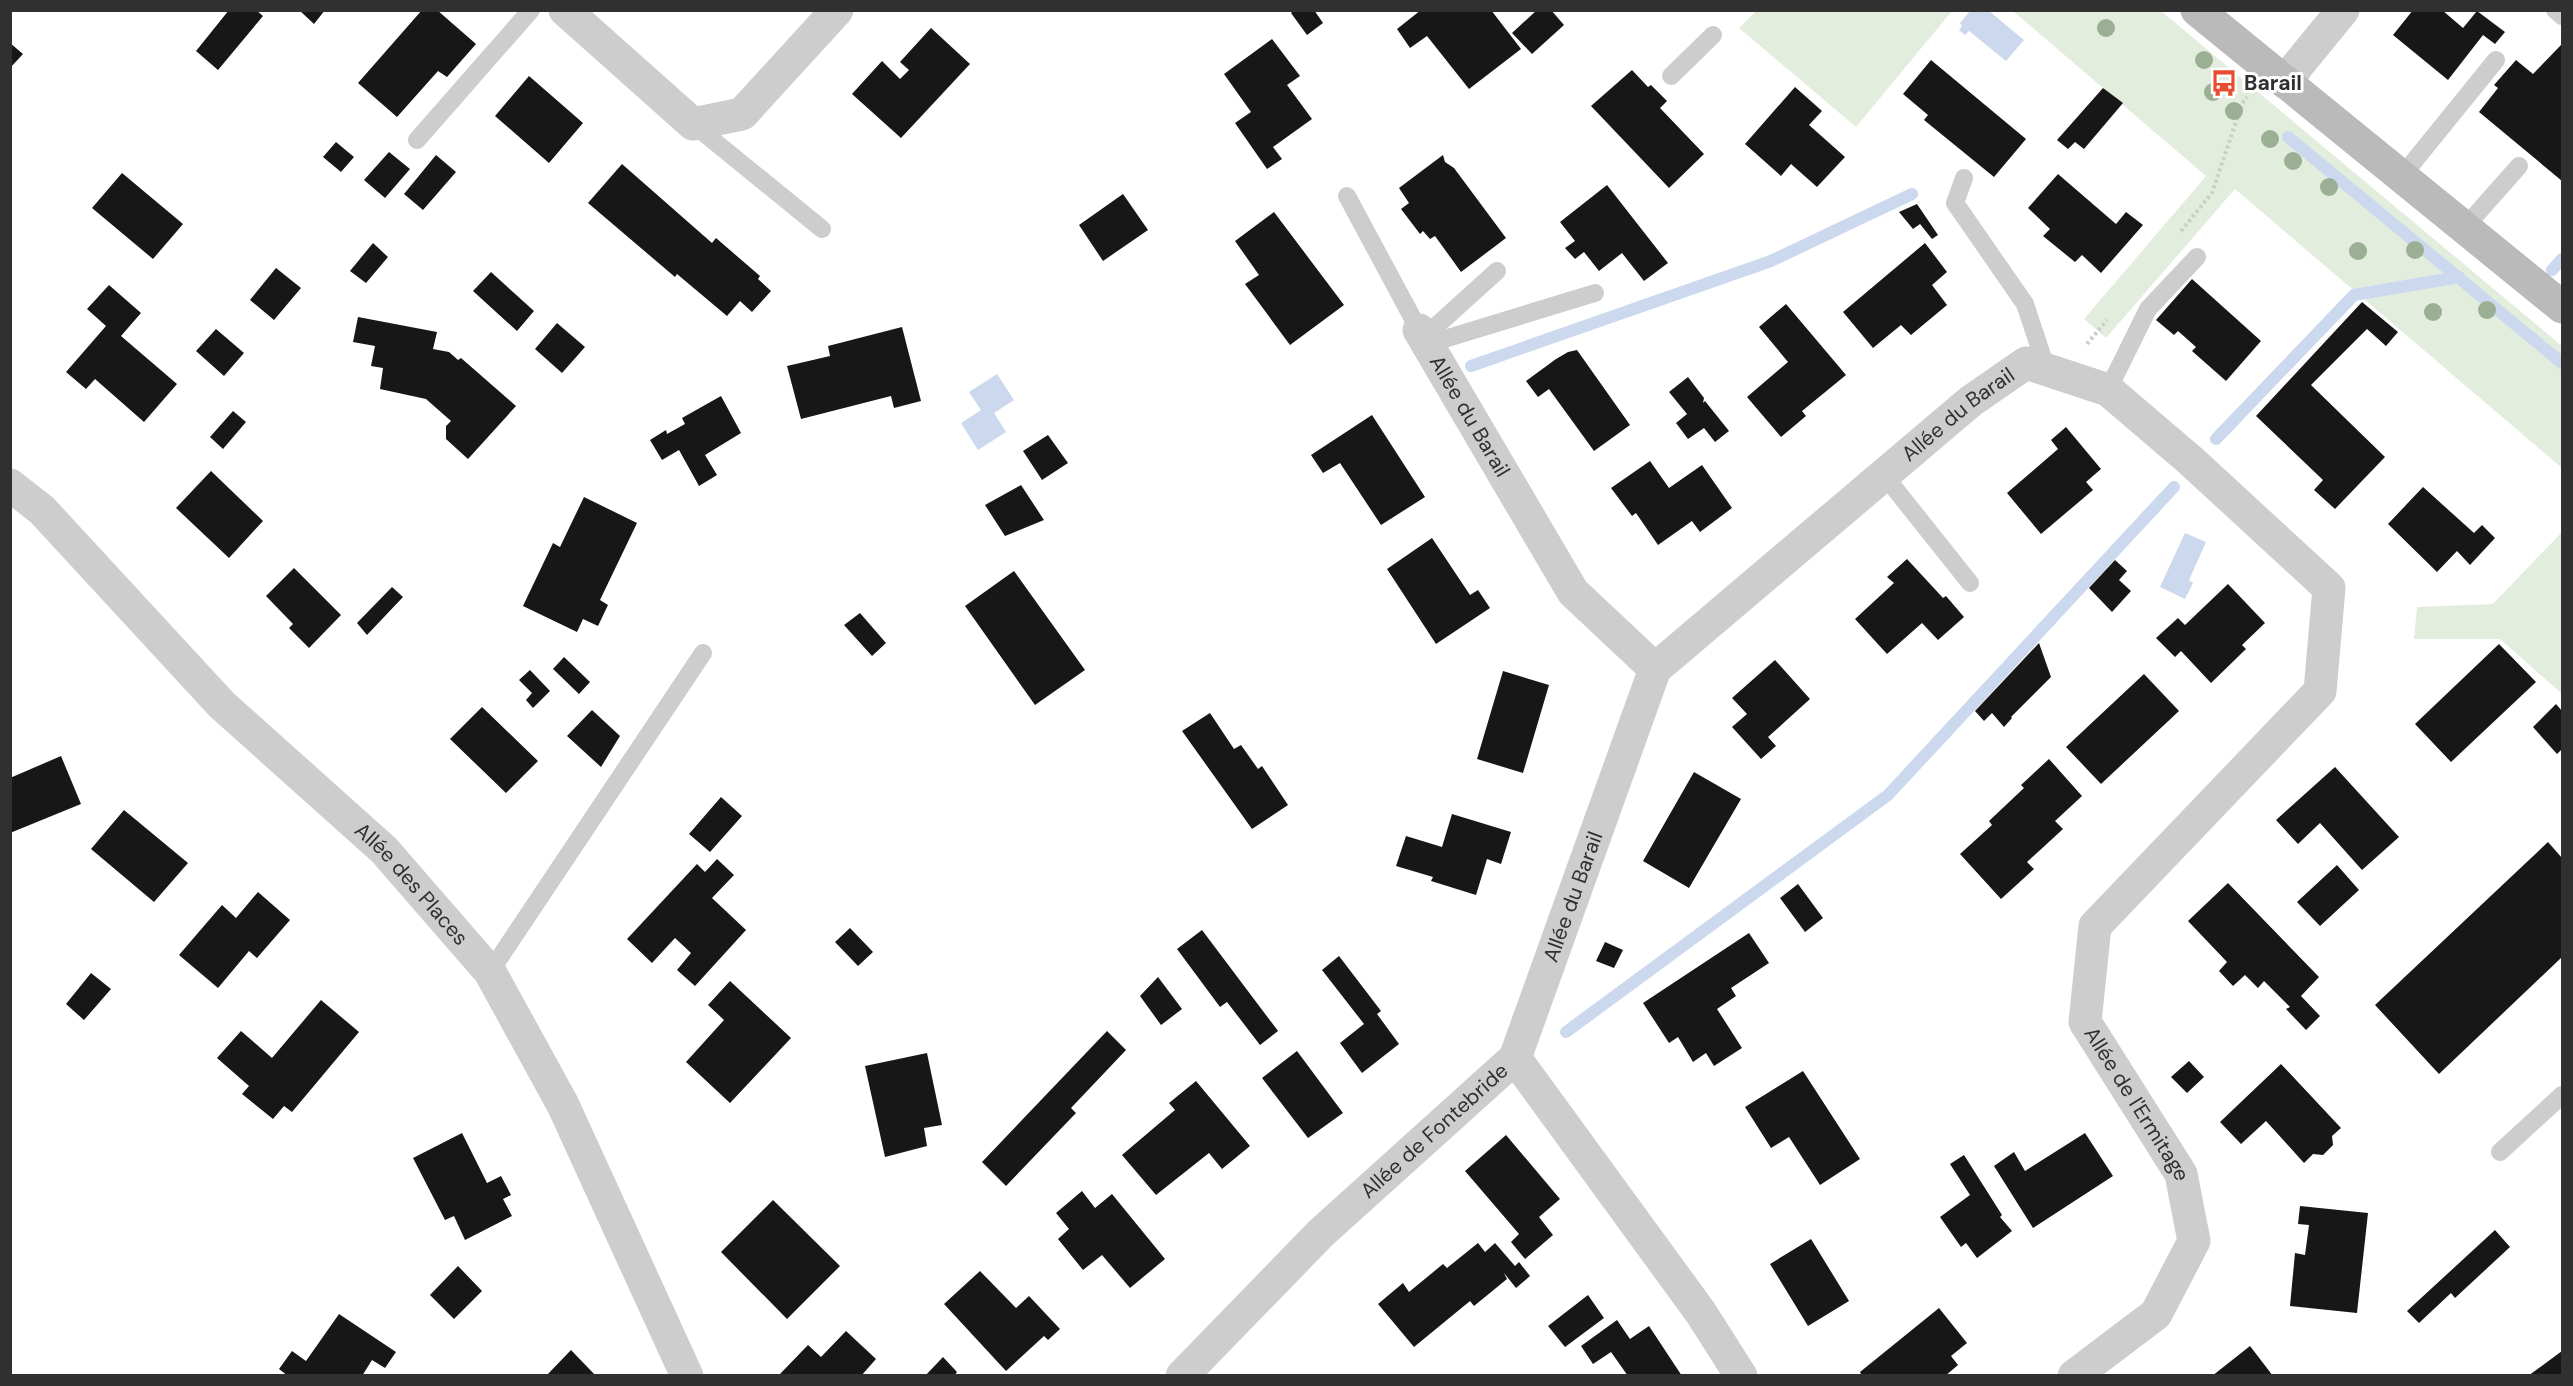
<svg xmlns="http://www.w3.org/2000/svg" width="2573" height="1386" font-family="'DM Sans',sans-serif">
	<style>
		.green { fill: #e3edde }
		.water { fill: #cbd8ed }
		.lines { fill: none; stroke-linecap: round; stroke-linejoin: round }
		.stream { stroke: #cbd8ed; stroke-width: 12 }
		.building { fill: #171717 }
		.path { stroke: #cdcdcd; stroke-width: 4; stroke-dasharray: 3 3; stroke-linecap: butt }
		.service { stroke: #cdcdcd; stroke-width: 18 }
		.minor { stroke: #cdcdcd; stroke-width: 33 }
		.secondary { stroke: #bababa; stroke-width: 33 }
		.tree { fill: #9baf94 }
		.labels { text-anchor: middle; stroke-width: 6; stroke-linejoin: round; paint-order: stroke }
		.poi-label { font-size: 21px; font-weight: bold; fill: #303030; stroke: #fff; text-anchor: start }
		.street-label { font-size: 21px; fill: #303030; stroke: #fff }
	</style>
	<rect width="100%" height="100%" fill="#fff"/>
	<path class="green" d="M1757,10h195v1l-96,116 -117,-99z
		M2013,11h148l401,335v122l-327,-279 -129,149 -22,-19 122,-143z
		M2562,532v162l-62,-55h-86l3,-32 76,-3z"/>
	<path class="water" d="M1970,11h19l35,29 -18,21 -37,-30 -4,4 -6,-5 3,-4 -2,-3z
		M997,374l17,26 -20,13 12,19 -28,18 -17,-27 20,-13 -12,-18z
		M2185,533l21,9 -17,38 4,3 -8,16 -25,-12z"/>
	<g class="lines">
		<path class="stream" d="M2288,137l274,226
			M2552,270l10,-11
			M1471,366l300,-105 141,-67
			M2216,439l138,-144 105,-18
			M1566,1032l322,-237 286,-308"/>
	</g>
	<path class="building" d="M229,10h27l7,6 -45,54 -22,-19z
		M299,10h26l-11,14z
		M422,10h15l39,34 -29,33 -9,-6 -41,46 -39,-34z
		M1294,10h20l9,13 -16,12 -16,-22z
		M1421,10h70l30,39 -52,40 -42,-53 -17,12 -13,-19z
		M1537,10h14l13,15 -32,29 -20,-21z
		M2413,10h29l21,18 14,-17 28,21 -10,12 -12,-9 -35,45 -55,-45z
		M931,28l39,36 -69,74 -49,-44 30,-33 18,18 9,-9 -9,-8z
		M1272,39l28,37 -13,9 25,34 -39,28 9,12 -15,10 -32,-46 16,-11 -27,-38z
		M10,43l13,11 -13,14z
		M2561,45l1,1v135l-83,-69 19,-24 -4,-3 22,-25 17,14z
		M1931,60l95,79 -32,38 -70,-57 4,-5 -25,-21z
		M1632,70l16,17 3,-2 16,16 -7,7 44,46 -35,34 -78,-82z
		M529,76l54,47 -34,40 -54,-47z
		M1795,87l27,24 -13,14 36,32 -28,30 -26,-23 -10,12 -36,-32z
		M2103,88l20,15 -39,46 -9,-7 -7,7 -11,-9z
		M336,142l18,15 -13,15 -18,-15z
		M389,152l21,17 -25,29 -21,-18z
		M436,155l20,17 -33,38 -19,-16z
		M1443,155l2,7 9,6 52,70 -45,34 -26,-36 -5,3 -7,-8 -3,3 -19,-25 8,-6 -10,-15z
		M622,164l90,79 4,-5 44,38 -2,3 13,12 -19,21 -12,-11 -13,15 -50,-42 -2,3 -87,-74z
		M122,173l61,51 -30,35 -61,-51z
		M2058,174l58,50 10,-12 17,13 -42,48 -19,-18 -7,7 -32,-26 7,-7 -22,-21z
		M1607,185l61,78 -24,18 -22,-28 -23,18 -15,-19 -9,7 -10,-11 10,-7 -15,-19z
		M1123,194l25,36 -45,31 -24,-36z
		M1917,204l21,31 -6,4 -12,-15 -7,5 -14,-17z
		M1274,212l70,93 -54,40 -45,-61 14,-9 -24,-34z
		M373,243l15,14 -22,26 -16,-12z
		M1925,243l22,29 -15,13 15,20 -36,30 -10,-10 -28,23 -30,-36z
		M276,268l25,20 -27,32 -24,-20z
		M491,272l43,39 -17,20 -44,-40z
		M2192,279l69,62 -35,40 -34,-30 4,-4 -18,-16 -4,4 -18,-15z
		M109,285l32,28 -20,23 56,48 -33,38 -49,-43 -9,10 -20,-17 40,-46 -19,-17z
		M2362,302l36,30 -12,14 -19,-17 -56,56 74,72 -50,52 -21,-19 9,-10 -67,-64z
		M1786,304l60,71 -44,36 4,5 -25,21 -34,-40 41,-35 -29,-35z
		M358,317l79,15 -4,17 16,3 9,8 3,-2 55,48 -48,53 -22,-20v-13l5,-5 -25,-22 -46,-10 3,-21 -12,-2 4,-20 -22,-4z
		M557,323l28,24 -23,26 -27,-24z
		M902,327l19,74 -27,7 -3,-12 -90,23 -14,-53 43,-10 -2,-10z
		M216,329l28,24 -20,23 -28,-25z
		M1577,350l53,75 -36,26 -45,-62 -11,8 -12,-16 30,-22 12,-7z
		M1688,377l16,21 -1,5 2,-2 24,30 -14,11 -11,-14 -16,11 -12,-16 11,-9 -18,-22z
		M721,396l20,37 -36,22 12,20 -18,11 -20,-36 -17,10 -12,-20 16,-10 1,4 18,-10 -3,-6z
		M233,411l13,11 -23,27 -13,-12z
		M1372,415l53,82 -44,28 -41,-62 -17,10 -12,-18z
		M2066,427l35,42 -15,13 7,8 -52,44 -34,-41 51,-44 -7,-9z
		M1048,435l20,28 -26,17 -19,-29z
		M1650,461l19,27 33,-23 30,43 -32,24 -8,-11 -34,24 -22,-32 -4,3 -21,-28z
		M211,471l52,50 -34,37 -53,-50z
		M1021,485l23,35 -39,16 -20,-31z
		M2423,487l51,46 8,-8 13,13 -25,27 -13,-14 -20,21 -49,-48z
		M584,497l53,26 -37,77 8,5 -10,21 -15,-7 -6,13 -54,-26 30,-63 7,4z
		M1432,538l38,57 8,-5 12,18 -54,36 -49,-75z
		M1907,559l36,39 3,-2 18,21 -26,23 -16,-17 -35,31 -32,-35 39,-36 -7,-6z
		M2115,560l12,11 -8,9 12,11 -19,21 -23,-24z
		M294,568l47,47 -32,33 -20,-20 4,-4 -27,-28z
		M1014,571l71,99 -50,35 -70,-99z
		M2228,584l37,39 -23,22 4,4 -35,34 -30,-32 -6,6 -19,-19 22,-20 7,7z
		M392,587l11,10 -36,38 -10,-12z
		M860,613l26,30 -14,13 -28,-31z
		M2039,643l12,34 -40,40 1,1 -8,9 -12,-14 -8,8 -9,-10z
		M2499,644l37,38 -85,80 -36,-38z
		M564,657l26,25 -11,12 -26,-25z
		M1775,660l35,39 -42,38 8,9 -15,13 -29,-32 15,-13 -15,-16z
		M530,670l20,21 -17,17 -7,-8 6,-7 -13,-13z
		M1503,671l46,14 -26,88 -46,-14z
		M2144,674l35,37 -78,73 -35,-37z
		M2556,704l6,7v38l-5,5 -24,-27z
		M482,707l56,54 -32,32 -56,-54z
		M592,710l28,26 -19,31 -34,-31z
		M1210,713l24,36 7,-4 17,24 4,-3 26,39 -36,24 -70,-98z
		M61,756l20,48 -71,29v-55z
		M2049,759l33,37 -27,25 8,8 -36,33 7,7 -33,30 -41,-45 32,-29 -3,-4 35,-33 -3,-3z
		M2335,767l64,70 -37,33 -42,-47 -22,21 -22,-24z
		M1694,772l47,27 -52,89 -46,-27z
		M721,797l21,19 -32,36 -21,-18z
		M124,810l64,53 -34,39 -63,-53z
		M1452,814l59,18 -10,32 -14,-5 -11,36 -45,-14 2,-4 -37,-11 10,-30 36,11z
		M2548,842l14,16v99l-123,117 -64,-69z
		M717,859l17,16 -22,23 34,32 -51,56 -18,-16 14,-17 -16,-15 -23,25 -25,-24 70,-75 8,8z
		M2337,865l22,25 -39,36 -23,-24z
		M2228,883l91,94 -18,19 19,20 -14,14 -20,-21 4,-2 -26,-26 -6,7 -13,-13 -12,11 -14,-15 8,-9 -39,-41z
		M1798,884l25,34 -18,14 -25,-34z
		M258,892l32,28 -33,38 -8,-7 -31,37 -39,-33 43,-50 14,13z
		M850,928l23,24 -15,14 -23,-24z
		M1202,930l76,101 -18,14 -33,-43 -7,5 -43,-58z
		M1749,933l20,30 -38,25 5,8 -19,13 25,39 -28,18 -8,-13 -13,9 -15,-25 -9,6 -26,-40z
		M1605,942l18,8 -9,18 -18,-7z
		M1339,956l42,55 -4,3 22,30 -37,29 -22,-30 24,-19 -42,-54z
		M91,973l20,16 -27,31 -18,-16z
		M1158,977l24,32 -21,16 -21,-29z
		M730,981l61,57 -61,65 -44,-41 38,-42 -16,-15z
		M321,1000l38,32 -67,80 -8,-6 -11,13 -31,-25 7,-8 -32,-28 24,-27 31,27z
		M1107,1031l19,19 -55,58 5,5 -70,73 -24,-24z
		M1297,1051l46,62 -35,25 -46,-60z
		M927,1053l15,72 -18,3 3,18 -42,11 -20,-91z
		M2189,1061l15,16 -17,16 -16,-16z
		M2281,1064l60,64 -9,8 1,9 -10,10 -10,-1 -9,9 -38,-42 -25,23 -21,-22z
		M1803,1071l57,88 -40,26 -31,-48 -18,11 -26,-41z
		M1196,1081l54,65 -28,23 -13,-16 -53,42 -34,-40 53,-45 -6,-7z
		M462,1133l25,50 14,-7 10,19 -8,4 9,17 -47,24 -11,-24 -9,4 -32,-62z
		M2085,1133l28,43 -80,52 -39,-62 20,-14 11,19z
		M1506,1135l54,64 -21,18 14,18 -28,24 -14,-17 8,-8 -54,-63z
		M1964,1155l38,60 -2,2 12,14 -35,27 -11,-15 -5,4 -21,-30 30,-22 -20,-31z
		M1082,1191l13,17 17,-14 53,65 -35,29 -28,-33 -19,15 -25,-31 11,-10 -13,-16z
		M773,1200l67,66 -53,53 -66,-67z
		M2300,1206l68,7 -11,100 -67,-7 5,-53 10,2 4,-30 -11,-1z
		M2495,1230l15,17 -55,51 -4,-5 -32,30 -12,-12z
		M1811,1239l38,62 -41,25 -38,-62z
		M1478,1243l7,9 10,-9 20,23 4,-4 11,14 -14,12 -12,-15 3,6 -33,27 -4,-5 -56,46 -36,-43 25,-21 6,9 34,-28 4,4z
		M458,1266l24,25 -28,28 -24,-24z
		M980,1271l36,37 13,-12 31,33 -12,11 -4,-4 -38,35 -62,-67z
		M1588,1295l16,23 -39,29 -17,-21z
		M1939,1308l28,35 -16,13 7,9 -13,11h-83l-2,-4z
		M339,1314l57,38 -11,16 -13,-8 -10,16h-74l-9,-7 13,-18 14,10z
		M1617,1320l13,19 19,-13 33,50h-54l-17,-24 -18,12 -12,-18z
		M846,1331l30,28 -15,17 -81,-2 28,-29 13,12z
		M2250,1346l23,30h-61z
		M571,1350l25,26h-50z
		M2562,1351v25h-34z
		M943,1357l14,15 -3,4h-29z"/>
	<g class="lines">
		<path class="path" d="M2181,231l31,-38 30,-89 5,-7
			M2087,344l20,-24"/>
		<path class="service" d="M2555,10l7,6
			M1671,76l42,-41
			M693,124l129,105
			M417,140l114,-130
			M2402,176l94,-116
			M1964,178l-9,25 70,101 22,66
			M1347,196l72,134
			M2465,227l54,-61
			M1424,337l73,-66
			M1428,344l167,-51
			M2108,390l40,-81 49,-52
			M1884,475l86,108
			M490,972l213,-319
			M2500,1152l62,-57"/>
		<g class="minor">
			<path d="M565,10l128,114 49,-10 95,-104"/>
			<path d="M2286,83l12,-18 45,-55"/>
			<path id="s1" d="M1419,330l154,262 82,77"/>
			<path id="s2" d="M10,485l32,25 180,195 162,145 106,122 73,133 124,271"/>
			<path d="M1515,1058l186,255 40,63"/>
			<path id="s3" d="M1182,1376l139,-143 194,-175 140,-389 316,-268 55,-38 82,27 82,70 139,128 -9,103 -225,235 -10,96 96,152 13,67 -38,73 -82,62"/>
		</g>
		<path class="secondary" d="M2197,10l365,297"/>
	</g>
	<g class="tree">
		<circle cx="2106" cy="28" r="9"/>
		<circle cx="2204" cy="60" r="9"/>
		<circle cx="2213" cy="92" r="9"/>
		<circle cx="2234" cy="111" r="9"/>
		<circle cx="2270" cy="139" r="9"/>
		<circle cx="2293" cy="161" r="9"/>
		<circle cx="2329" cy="187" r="9"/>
		<circle cx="2415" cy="250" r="9"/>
		<circle cx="2358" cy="251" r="9"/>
		<circle cx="2487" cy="310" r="9"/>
		<circle cx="2433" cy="312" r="9"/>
	</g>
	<defs>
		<symbol id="bus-bare" viewBox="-9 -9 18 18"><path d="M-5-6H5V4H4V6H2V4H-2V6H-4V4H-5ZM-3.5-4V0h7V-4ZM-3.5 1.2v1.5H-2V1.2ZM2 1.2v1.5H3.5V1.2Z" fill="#e94c31" stroke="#fff" stroke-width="2.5" paint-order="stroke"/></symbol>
	</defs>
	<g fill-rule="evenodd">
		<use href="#bus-bare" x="2205" y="64" width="38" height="38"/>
	</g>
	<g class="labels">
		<g class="poi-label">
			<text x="2244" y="90">Barail</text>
		</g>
		<g class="street-label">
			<text dy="7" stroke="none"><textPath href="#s3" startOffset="1270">Allée du Barail</textPath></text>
			<text dy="7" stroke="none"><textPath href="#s1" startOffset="100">Allée du Barail</textPath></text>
			<text dy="7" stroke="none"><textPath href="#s2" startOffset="567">Allée des Places</textPath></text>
			<text dy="7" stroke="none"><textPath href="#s3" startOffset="632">Allée du Barail</textPath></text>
			<text dy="7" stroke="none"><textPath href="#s3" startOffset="2361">Allée de l'Ermitage</textPath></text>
			<text dy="7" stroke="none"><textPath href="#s3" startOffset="352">Allée de Fontebride</textPath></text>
		</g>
	</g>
	<rect width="2573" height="1386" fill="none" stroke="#303030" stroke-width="24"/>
</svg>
